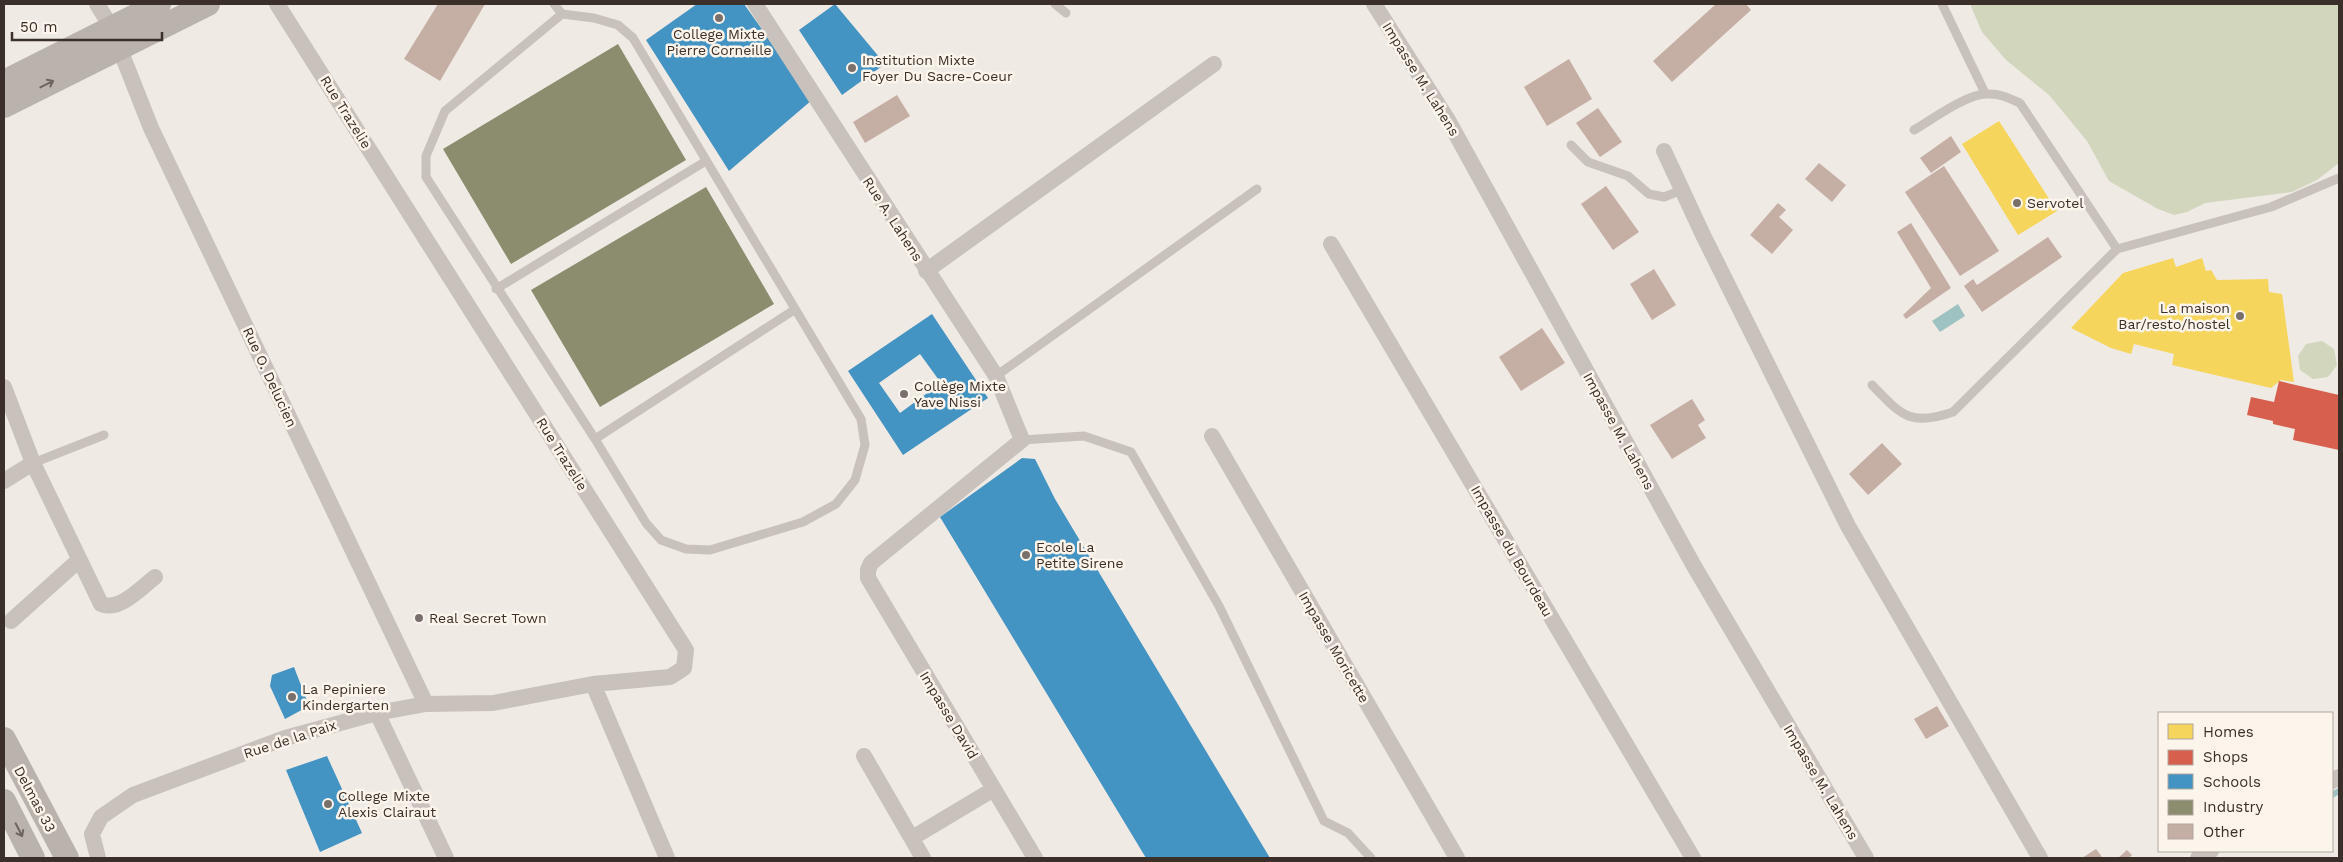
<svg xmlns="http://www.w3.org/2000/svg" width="2343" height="862" font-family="'Work Sans',sans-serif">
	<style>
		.green { fill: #d1d6bd }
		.water { fill: #9ec2c2 }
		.homes { fill: #f6d55c }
		.shops { fill: #d6604d }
		.schools { fill: #4393c3; fill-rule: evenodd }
		.industry { fill: #8c8c6e }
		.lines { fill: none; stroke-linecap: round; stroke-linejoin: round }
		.stream { stroke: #9ec2c2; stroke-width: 6 }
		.building { fill: #c5aea4 }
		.lane { stroke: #c9c2bc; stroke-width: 9 }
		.street { stroke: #c9c2bc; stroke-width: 16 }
		.secondary { stroke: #bab3ad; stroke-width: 24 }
		.oneway { stroke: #6e645e }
		.poi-dot { fill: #7a706b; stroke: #fcf5ec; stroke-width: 2 }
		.labels { text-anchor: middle; stroke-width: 5; stroke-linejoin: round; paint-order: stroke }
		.poi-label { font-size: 14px; fill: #3b2f2a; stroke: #fcf5ec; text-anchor: start }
		.street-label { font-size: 14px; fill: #3b2f2a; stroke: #fcf5ec }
	</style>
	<rect width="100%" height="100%" fill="#f0eae4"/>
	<path class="green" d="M1970,4h369v159l-22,17 -25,12 -87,11 -18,9 -13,3 -16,-6 -49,-28 -22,-40 -38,-46 -43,-35 -24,-28z
		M2322,341l12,8 3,16 -9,12 -15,2 -13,-9 -2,-14 8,-12z"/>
	<path class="water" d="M1958,304l7,12 -25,16 -8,-11z"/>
	<path class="homes" d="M1999,121l58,90 -39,24 -56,-91z
		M2173,258l3,9 26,-9 4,13 5,-1 6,10 51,-1 1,13 13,2 12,88 -13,-2 -10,8 -99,-23 2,-11 -40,-10 -3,10 -20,-6 -40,-20 52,-55z"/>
	<path class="shops" d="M2279,381l60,14v55l-46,-10 2,-11 -22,-5v-3l-26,-6 4,-18 23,5z"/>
	<path class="schools" d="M697,4h47l68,96 -83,71 -83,-131z
		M835,4l50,60 -43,31 -43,-65z
		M932,314l56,84 -85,57 -55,-84zM920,354l21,29 -41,30 -21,-30z
		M1022,458l13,1 20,40 215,359h-124l-206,-341z
		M294,667l15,39 -24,13 -15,-33 2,-11z
		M327,756l35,77 -42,19 -34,-82z"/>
	<path class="industry" d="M618,44l68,116 -175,104 -68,-115z
		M706,187l68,117 -174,103 -69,-117z"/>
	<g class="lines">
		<path class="stream" d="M2332,795l7,-4"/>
	</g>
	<path class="building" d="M438,4h47l-45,77 -36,-22z
		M1716,4h30l5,6 -79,72 -19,-21z
		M1569,59l23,40 -45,27 -23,-39z
		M897,95l13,21 -45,27 -12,-21z
		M1598,108l24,34 -22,15 -24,-34z
		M1951,136l10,16 -30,21 -11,-15z
		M1819,163l27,22 -14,17 -27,-23z
		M1944,166l55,85 -39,25 -55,-84z
		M1606,186l33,46 -26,18 -32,-46z
		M1778,203l8,7 -7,7 14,13 -21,24 -22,-19z
		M1911,223l40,65 -45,31 -3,-4 28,-27 -34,-56z
		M2048,237l14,20 -80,55 -18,-26 9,-7 4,6z
		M1654,269l22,36 -24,15 -22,-36z
		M1542,328l23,35 -44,28 -22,-34z
		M1692,399l13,21 -7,5 8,13 -34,21 -22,-34z
		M1882,443l20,21 -34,31 -19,-21z
		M1937,706l12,20 -23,13 -12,-20z
		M2096,849l6,8 -2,1h-18z
		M2127,850l5,5 -3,3h-11z"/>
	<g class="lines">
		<path class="lane" d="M554,4l8,10 32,4 24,7 15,13 228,381 4,26 -10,35 -19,24 -33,18 -93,28 -24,-1 -25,-9 -15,-17 -51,-84 -169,-262v-21l19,-45 117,-97
			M1055,4l11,9
			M1942,4l43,89
			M1914,130c19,-11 52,-36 73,-36 12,-1 22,4 33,9l97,146
			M1571,145l17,17 40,14 21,18 15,3 18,-7
			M496,289l210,-128
			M996,376l261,-187
			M1872,385c29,30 38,42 81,27l164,-163 154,-42 68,-29
			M595,439l199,-129
			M1022,440l62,-4 47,16 88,154 105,215 24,12 23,25
			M33,463l71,-28"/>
		<path class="street" d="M97,4l14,23
			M277,4l409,646 -2,18 -14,9 -77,7 74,174
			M755,4l241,372 26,64 -151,123 -3,7v8l167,280
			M1374,4l74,116 246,446 172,292
			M119,47l32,81 275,576
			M1664,151l39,84 145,291 192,332
			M1331,244l362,614
			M926,271l288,-207
			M4,387l29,76 -29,18
			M1212,436l245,422
			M33,463l68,141c18,8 40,-16 54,-27
			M11,621l68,-61
			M377,713l69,145
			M864,756l59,102
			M2332,781l7,-4
			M912,838l82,-49
			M98,858l-6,-24 9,-17 32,-22 152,-57 92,-25 49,-9 67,-1 100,-19
			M2198,858l13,-7"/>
		<path class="secondary" d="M4,82l155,-78
			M4,106l204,-102
			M4,739l63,119
			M4,801l29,57"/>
	</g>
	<defs><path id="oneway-shaft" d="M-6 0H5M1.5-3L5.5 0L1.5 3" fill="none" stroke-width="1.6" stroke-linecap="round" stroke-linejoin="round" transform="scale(1.25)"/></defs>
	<g class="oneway">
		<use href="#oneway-shaft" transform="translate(47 84) rotate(-27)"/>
		<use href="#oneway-shaft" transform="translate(19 830) rotate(63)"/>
	</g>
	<g class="poi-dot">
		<circle cx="719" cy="18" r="5"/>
		<circle cx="852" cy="68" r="5"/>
		<circle cx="2017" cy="203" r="5"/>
		<circle cx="2240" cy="316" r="5"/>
		<circle cx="904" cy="394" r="5"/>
		<circle cx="1026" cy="555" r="5"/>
		<circle cx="419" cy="618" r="5"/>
		<circle cx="292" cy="697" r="5"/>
		<circle cx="328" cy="804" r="5"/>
	</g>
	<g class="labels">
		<g class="poi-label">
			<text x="719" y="39" text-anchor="middle">College Mixte<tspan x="719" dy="16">Pierre Corneille</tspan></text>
			<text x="862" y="65">Institution Mixte<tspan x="862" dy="16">Foyer Du Sacre-Coeur</tspan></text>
			<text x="2027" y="208">Servotel</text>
			<text x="2230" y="313" text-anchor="end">La maison<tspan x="2230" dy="16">Bar/resto/hostel</tspan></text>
			<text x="914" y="391">Collège Mixte<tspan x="914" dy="16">Yave Nissi</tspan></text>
			<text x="1036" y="552">Ecole La<tspan x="1036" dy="16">Petite Sirene</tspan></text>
			<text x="429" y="623">Real Secret Town</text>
			<text x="302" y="694">La Pepiniere<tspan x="302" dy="16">Kindergarten</tspan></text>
			<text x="338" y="801">College Mixte<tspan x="338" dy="16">Alexis Clairaut</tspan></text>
		</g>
		<g class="street-label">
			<text transform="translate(1421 79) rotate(58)" y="5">Impasse M. Lahens</text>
			<text transform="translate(346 112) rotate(58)" y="5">Rue Trazelie</text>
			<text transform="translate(893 219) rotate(57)" y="5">Rue A. Lahens</text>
			<text transform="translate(270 377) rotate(65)" y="5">Rue O. Delucien</text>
			<text transform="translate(1619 431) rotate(61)" y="5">Impasse M. Lahens</text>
			<text transform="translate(562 454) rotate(58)" y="5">Rue Trazelie</text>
			<text transform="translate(1512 551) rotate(60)" y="5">Impasse du Bourdeau</text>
			<text transform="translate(1334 647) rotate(60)" y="5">Impasse Moricette</text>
			<text transform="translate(949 715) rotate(59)" y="5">Impasse David</text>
			<text transform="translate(290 739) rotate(-18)" y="5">Rue de la Paix</text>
			<text transform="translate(1821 782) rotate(59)" y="5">Impasse M. Lahens</text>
			<text transform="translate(35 799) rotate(62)" y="5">Delmas 33</text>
		</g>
	</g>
	<rect width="2343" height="862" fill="none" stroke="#3b2f2a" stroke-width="10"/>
	<rect x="2158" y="712" width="175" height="140" fill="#fcf5ec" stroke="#afa69e"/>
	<rect x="2168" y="724" width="25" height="15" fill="#f6d55c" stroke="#afa69e"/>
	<text x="2203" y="737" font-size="15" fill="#3b2f2a">Homes</text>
	<rect x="2168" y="750" width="25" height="15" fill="#d6604d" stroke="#afa69e"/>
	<text x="2203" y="762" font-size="15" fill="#3b2f2a">Shops</text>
	<rect x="2168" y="774" width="25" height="15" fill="#4393c3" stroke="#afa69e"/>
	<text x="2203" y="787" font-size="15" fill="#3b2f2a">Schools</text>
	<rect x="2168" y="800" width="25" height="15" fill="#8c8c6e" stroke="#afa69e"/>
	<text x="2203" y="812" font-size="15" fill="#3b2f2a">Industry</text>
	<rect x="2168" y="824" width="25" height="15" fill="#c5aea4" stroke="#afa69e"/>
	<text x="2203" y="837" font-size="15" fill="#3b2f2a">Other</text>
	<path d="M12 32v8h150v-8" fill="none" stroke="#3b2f2a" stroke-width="2.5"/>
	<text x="20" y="32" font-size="15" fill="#3b2f2a" stroke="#fcf5ec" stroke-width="4" paint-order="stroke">50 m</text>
</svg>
